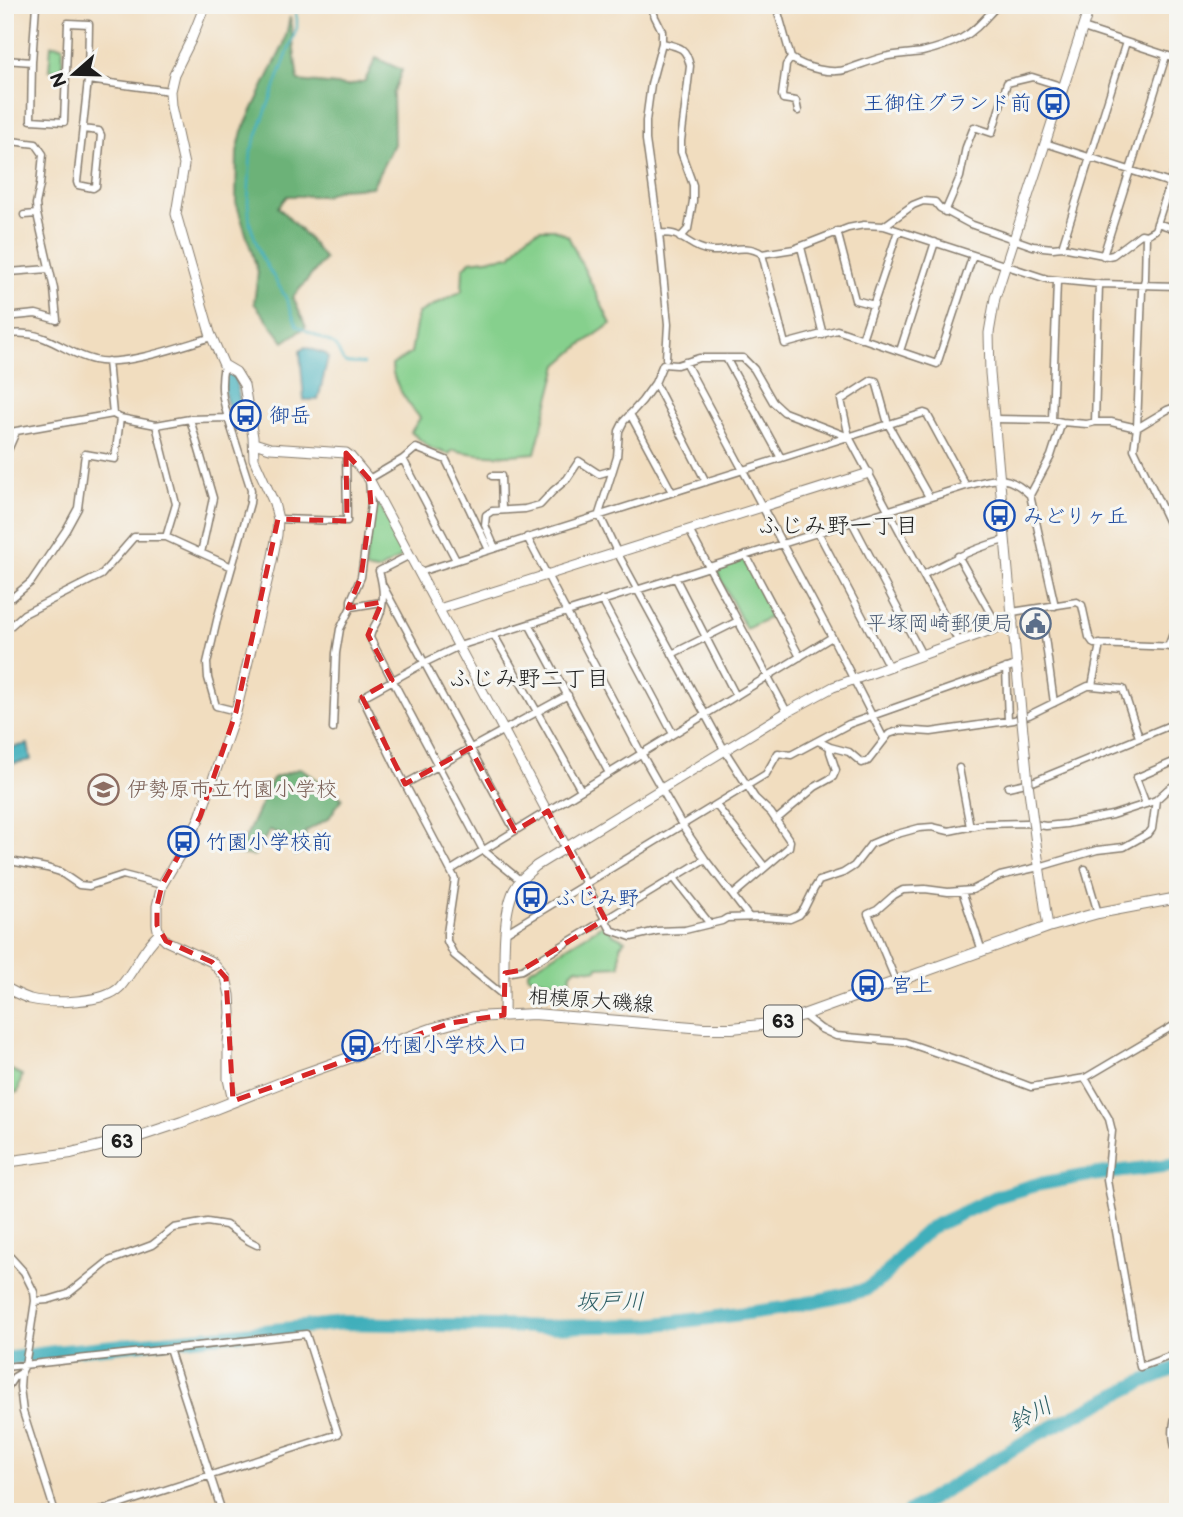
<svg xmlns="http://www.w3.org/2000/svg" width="1183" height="1517" font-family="'Balsamiq Sans','Klee One',sans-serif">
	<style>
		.green { fill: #86d08d; stroke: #517654; stroke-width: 2 }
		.forest { fill: #6cb278; stroke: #44674a; stroke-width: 2 }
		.water { fill: #3fafbb; stroke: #2e666c; stroke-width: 2 }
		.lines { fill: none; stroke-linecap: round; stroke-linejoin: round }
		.stream { stroke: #3fafbb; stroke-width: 2.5 }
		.river { stroke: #3fafbb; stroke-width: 14 }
		.street-casing { stroke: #867c6e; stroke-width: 9 }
		.secondary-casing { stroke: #867c6e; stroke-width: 11 }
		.primary-casing { stroke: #867c6e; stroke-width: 12 }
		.street { stroke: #fff; stroke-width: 6 }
		.secondary { stroke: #fff; stroke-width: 9 }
		.primary { stroke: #fff; stroke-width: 10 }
		.secondary-bridge-casing { stroke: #867c6e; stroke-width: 11; stroke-linecap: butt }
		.secondary-bridge { stroke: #fff; stroke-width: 9 }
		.marked { fill: none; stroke: #d62828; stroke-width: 5; stroke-dasharray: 14 9; stroke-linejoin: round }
		.labels { text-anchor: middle; stroke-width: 6; stroke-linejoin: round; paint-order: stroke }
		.shield { fill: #f6f6f2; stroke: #5d5d5c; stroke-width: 2 }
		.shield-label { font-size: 19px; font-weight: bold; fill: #1c1c1c }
		.transit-label { font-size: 21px; fill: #164399; stroke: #f6f6f2; text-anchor: start }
		.service-label { font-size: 21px; fill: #4e5e75; stroke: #f6f6f2; text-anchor: end }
		.education-label { font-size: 21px; fill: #785e54; stroke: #f6f6f2; text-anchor: start }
		.street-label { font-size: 21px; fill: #1c1c1c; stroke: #f6f6f2 }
		.neighbourhood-label { font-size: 23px; fill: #1c1c1c; stroke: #f6f6f2 }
		.water-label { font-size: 23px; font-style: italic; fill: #2c5e64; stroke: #f6f6f2 }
	</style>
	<rect width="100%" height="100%" fill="#f6f6f2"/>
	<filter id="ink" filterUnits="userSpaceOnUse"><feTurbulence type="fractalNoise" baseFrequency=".0143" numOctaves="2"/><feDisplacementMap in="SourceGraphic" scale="14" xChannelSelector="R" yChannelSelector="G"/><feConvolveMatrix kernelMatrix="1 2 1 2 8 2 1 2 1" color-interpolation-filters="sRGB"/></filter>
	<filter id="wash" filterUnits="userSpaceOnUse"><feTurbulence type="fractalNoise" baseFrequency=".00686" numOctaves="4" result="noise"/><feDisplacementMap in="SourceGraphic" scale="28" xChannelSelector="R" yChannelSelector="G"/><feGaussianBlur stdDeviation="1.57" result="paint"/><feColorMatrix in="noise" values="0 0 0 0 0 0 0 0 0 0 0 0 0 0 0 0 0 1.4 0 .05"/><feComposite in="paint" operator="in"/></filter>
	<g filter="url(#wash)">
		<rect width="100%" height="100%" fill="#f1ddbf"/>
		<path class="green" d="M51,45l12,1 -1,24h-13z
			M541,229h13l14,7 43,88 -30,21 -23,20 -23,88c-32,3 -51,4 -82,-3l-4,4 -19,-6 -19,-16 9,-14c-11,-13 -28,-35 -28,-53l19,-12 7,-40 44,-22 1,-22 7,-8 41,-5c13,-15 10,-19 30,-27z
			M372,502l7,1 24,47v6l-26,15 -12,-2z
			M742,559l2,1 31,55 -29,14 -31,-61z
			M604,924l9,10 12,6 -5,6v20l-22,1 -1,3 -21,-2 -5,5 -1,10 -27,-3 -15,-4v-5z
			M5,1067l17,8 -4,17 -13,3z"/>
		<path class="forest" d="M290,17l8,64 49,5 18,-5 11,-23 26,12 -9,24 1,50 -22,43 -32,2 -16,7h-37l-9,11 30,31 17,21 -32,38 13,30 -22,15 -30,-39 4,-31 -22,-70 1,-50 5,-21 42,-87z
			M301,768l41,30 -13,20 -24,14 3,18 -14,5 -6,-17 -18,-8 -16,26 -16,-2 35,-76z"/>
		<path class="water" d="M305,347l21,7 2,4 -10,42h-14l-4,-49z
			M231,373l4,5 7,32 -12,2 -5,-16 -1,-20z
			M28,744l3,16 -26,5v-16z"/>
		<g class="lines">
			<path class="stream" d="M294,5l3,14v9l-46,123 -3,51 2,22 11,32 24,40 12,30 38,19c12,20 2,18 29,19"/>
			<path class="river" d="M5,1359l49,-7 290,-29 200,4 104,-2 62,-7 74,-10 81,-18 19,-13 24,-29 22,-20 68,-32 37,-11 48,-9 95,-12
				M909,1512l127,-77 108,-54 34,-14"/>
		</g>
	</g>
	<g filter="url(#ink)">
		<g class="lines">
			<defs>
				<path id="street" d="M651,5l4,12 7,14v12l-11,41 -5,37v19l13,93 9,91 -2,34
					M776,5l15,53c14,10 41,17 57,11 12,-4 24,-9 36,-12 12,-3 25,-3 38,-5 13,-3 28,-8 40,-14 15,-8 24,-21 36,-33
					M5,16l10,-11
					M1083,28l95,31
					M662,43c18,4 24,4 28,23l-9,75v11l12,33v16l-5,28 -8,9
					M791,58l-5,7 -4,30 1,4 13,2 2,10
					M5,60l27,2 -1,58 33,2 4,-99 21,1 -1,56 82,11
					M32,62l4,-57
					M5,127l5,2 1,12 25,3 7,10 -3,31 -4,19 1,10 17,75 3,31 -21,-6 -31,3
					M83,129l16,2 2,4 -5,51 -3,2 -15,-3 -1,-3 11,-102
					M1045,143l125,40
					M945,212l15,-35 6,-30 8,-20 18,6 15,-50 25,-6 32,10
					M24,215l13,-1
					M1157,223l21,7
					M884,226l29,-21 10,-4 12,1 5,6 30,16 63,22 20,2 9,-1 46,9 5,-1 28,-21 5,1 9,-5 23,-71
					M837,231l18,69 19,5
					M659,233c5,0 12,0 17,2 13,6 21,15 36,16 17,1 35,-8 50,3l32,-5 54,-21 16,-3 20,1 163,53 52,5 79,2
					M1146,235l-1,44 -3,11 -5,138 -3,21 36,76 8,22
					M5,245l3,3 1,24 40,-3
					M801,247l22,88
					M1062,247l64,-205
					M762,254l23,90 52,-14 100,34 36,-109
					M1103,256l63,-200
					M5,334c7,0 15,-1 22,0 24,2 43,21 67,26 29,7 88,-14 118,-23
					M862,339l36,-108
					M900,351l35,-109
					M726,358l55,100
					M108,361l5,53
					M685,362l147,275 52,102
					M655,383l51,99
					M630,414l42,78
					M994,419l58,1 10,2 25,2 8,-2h16l26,6 30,-18 11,-4
					M1052,420l5,-139
					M1095,422l4,-138
					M156,425l34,-6
					M5,433l108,-19 7,4
					M5,457l11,-25
					M403,459l53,101
					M492,476h9l1,34
					M1030,495l21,-39 11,-34
					M929,497l-41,-73 -12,-43 -4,-1 -31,20 8,37 110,205
					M278,519l69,2 -1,-68
					M852,522l70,133
					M689,530l98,182
					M818,532l71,135
					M527,537l114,216 41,72 23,34 44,58
					M495,548l-10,-23 1,-10 6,-4 33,-2 15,-4 13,-14 14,-12 12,-18 20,13 14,-4
					M201,553l31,14 18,-64 1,-13 -23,-72
					M410,555l-31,16c4,14 6,32 0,46 -3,8 -8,12 -9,21l113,212 37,30
					M746,555l54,102
					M958,556l41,72
					M232,567l-14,49 -11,47 1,15 8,28 20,5
					M420,572l504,-159 3,1 39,72
					M923,575c27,-15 53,-28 82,-35
					M675,577l61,119
					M383,586l132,245
					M13,597l18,-15 35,-52 12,-22 7,-54 30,5 5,-41 36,7 20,79 -10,33 35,16 12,-55 -23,-79 38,-1c-6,-20 -8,-32 -4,-53
					M602,600l71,134
					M351,607l31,-5
					M1041,608l13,95
					M1012,612l65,-10 5,3 7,32 5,7 84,3
					M529,624l80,149
					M5,631l19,-17 77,-39 33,-38h32
					M494,635l87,155
					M1168,647l10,-27
					M672,654l66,-33
					M1006,668l2,53
					M1092,686l8,-42
					M333,729l3,-76 4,-24 11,-22v-7l10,-23 10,-72 -2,-26 34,-20 13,-11 30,12 43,90
					M818,741l12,6 19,5 13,11 6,-2 21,-27 12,-4 30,2 83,-12 15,-5 59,-29h4l31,3 16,48
					M959,768l11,59
					M405,784l163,-89
					M1008,787l27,-6 143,-59
					M1146,804l-10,-26 42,-18
					M716,805l49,62
					M776,820l39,-33 18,-10 3,-7 -6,-18v-5
					M566,847l45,83 20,7 26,-6 28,-1 37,-9 5,-3 36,-1 27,2 9,-4 5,-6 10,-20 5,-8 24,-8 11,-7 17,-22 19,-8 29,-8 13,-1 17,4 34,-7 43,-1 20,3 20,-2 46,-9 34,-11 10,-4 12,-11 10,-6
					M5,860l42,8 13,4 19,13 10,1 34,-11 39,10
					M1085,869l13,44
					M451,870l381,-233
					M674,878l36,46
					M962,891l20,60
					M733,895l56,-48 1,-6 -19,-28 -16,-15 -30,-47 -108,-199 -18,-38 18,-57 2,-26 5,-10 18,-20 13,-18 8,-19 14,1 22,-7h44l11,11 19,33 11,10 65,25
					M505,933l261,-159 12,-21 13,2 58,-31 167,-59
					M505,973l17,-3 183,-111
					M896,981l-28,-67 9,-4 17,-15 9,-5 22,-1 23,3 24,-2 28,-14 39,-9 58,-17 27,-3 25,-14 3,-4 4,-29
					M504,996l-50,-41 -7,-14v-8l8,-54 -57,-108 -35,-72 3,-4 58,-32 35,-17 507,-160c29,-7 40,-14 64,9l25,111
					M803,1015l18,14 15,7 69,6 73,25 53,20 54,-9 93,-55
					M1085,1078l24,41 3,12 -5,49 33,187 38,-14
					M5,1251l19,21 10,20 1,9 -7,47 -3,17 -4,8 -1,14 3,25 32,100
					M35,1301l13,-1 20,-6 41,-33 43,-16 22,-17 33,-6 19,3 23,16 8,4
					M169,1349l53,163
					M5,1367l301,-33 32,100 -241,78
					M5,1391l9,-14 7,-4
					M1178,1410c-7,15 -6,31 0,47"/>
				<path id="secondary" d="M205,5l-14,35 -17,34 -4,17 1,15 13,59 -8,49 34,119 14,32 12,7 8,13 9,52 1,22 20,44 4,16 -1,16 -5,26 -36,151 -36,105 -12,24 -26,44 -5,21v19l2,9 7,7 46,21 14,16 4,17 1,18 -3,30v36l5,22
					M254,443l16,5 76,5 4,3 19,23 197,368
					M439,609l430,-136
					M1017,670l-27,-297 -1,-40 6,-35 95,-293
					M1037,851l11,76
					M5,987c8,5 17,9 25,12 21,5 75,4 90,-12 15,-17 23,-39 39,-53
					M504,1015c1,-34 -4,-96 10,-125 5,-10 13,-16 22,-24l251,-154 46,-25 180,-65"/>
				<path id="primary" d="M5,1162l66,-9 69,-17 42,-14 116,-46 136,-48 40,-11 60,-3 170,14h28l38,-4 33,-9 245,-88 50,-14 80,-15"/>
			</defs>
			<use href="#street" class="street-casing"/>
			<use href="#secondary" class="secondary-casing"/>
			<use href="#primary" class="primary-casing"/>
			<use href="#street" class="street"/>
			<use href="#secondary" class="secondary"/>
			<use href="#primary" class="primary"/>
			<defs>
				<path id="secondary-bridge" d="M1017,670l11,113 9,68"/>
			</defs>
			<use href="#secondary-bridge" class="secondary-bridge-casing"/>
			<use href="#secondary-bridge" class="secondary-bridge"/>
		</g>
	</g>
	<path class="marked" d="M346,453l23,26 2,26 -10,72 -13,31 34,-6 -14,33 24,45 -30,17 43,87 65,-36 45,83 33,-20 57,108 -83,51 -17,3 -1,42 -54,8 -217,78 -7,-123 -14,-16 -46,-21 -9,-16v-19l5,-21 38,-68 36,-105 42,-193 69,2z"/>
	<defs>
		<symbol id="bus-ring" viewBox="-11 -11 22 22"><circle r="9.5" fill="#f6f6f2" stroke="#1a4fb4" stroke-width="1.5"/><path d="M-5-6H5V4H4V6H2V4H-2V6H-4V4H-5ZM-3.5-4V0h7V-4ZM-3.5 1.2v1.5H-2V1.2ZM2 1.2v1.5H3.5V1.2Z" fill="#1a4fb4"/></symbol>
		<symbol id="civic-ring" viewBox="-11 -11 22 22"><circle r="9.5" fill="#f6f6f2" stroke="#5c6f8a" stroke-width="1.5"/><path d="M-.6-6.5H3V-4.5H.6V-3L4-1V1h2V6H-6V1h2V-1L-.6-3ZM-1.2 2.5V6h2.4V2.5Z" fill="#5c6f8a"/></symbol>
		<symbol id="school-ring" viewBox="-11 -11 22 22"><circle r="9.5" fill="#f6f6f2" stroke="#8d6e63" stroke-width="1.5"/><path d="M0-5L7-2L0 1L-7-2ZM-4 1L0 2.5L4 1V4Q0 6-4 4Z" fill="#8d6e63"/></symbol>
	</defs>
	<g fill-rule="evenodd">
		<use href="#bus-ring" x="1036" y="86" width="35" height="35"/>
		<use href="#bus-ring" x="228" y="398" width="35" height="35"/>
		<use href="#bus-ring" x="982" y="498" width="35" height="35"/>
		<use href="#civic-ring" x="1018" y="606" width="35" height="35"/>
		<use href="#school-ring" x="86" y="772" width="35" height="35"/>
		<use href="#bus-ring" x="166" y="824" width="35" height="35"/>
		<use href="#bus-ring" x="514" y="880" width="35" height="35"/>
		<use href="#bus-ring" x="850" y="968" width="35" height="35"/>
		<use href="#bus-ring" x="340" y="1028" width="35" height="35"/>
	</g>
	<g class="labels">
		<g class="shield">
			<rect x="764" y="1005.5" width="38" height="31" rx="5"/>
			<rect x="103" y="1125.5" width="38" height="31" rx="5"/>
		</g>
		<g class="shield-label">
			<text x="783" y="1028">63</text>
			<text x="122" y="1148">63</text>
		</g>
		<g class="transit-label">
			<text x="1031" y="110" text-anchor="end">王御住グランド前</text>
			<text x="269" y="422">御岳</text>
			<text x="1023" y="523">みどりヶ丘</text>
			<text x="206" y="849">竹園小学校前</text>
			<text x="555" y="905">ふじみ野</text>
			<text x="891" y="992">宮上</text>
			<text x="381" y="1052">竹園小学校入口</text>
		</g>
		<g class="service-label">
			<text x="1013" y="630">平塚岡崎郵便局</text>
		</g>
		<g class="education-label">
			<text x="127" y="796">伊勢原市立竹園小学校</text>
		</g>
		<g class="street-label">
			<text transform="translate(591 1000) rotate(4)" y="7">相模原大磯線</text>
		</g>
		<g class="neighbourhood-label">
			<text x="838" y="533">ふじみ野一丁目</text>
			<text x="529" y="686">ふじみ野二丁目</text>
		</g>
		<g class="water-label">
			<text x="610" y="1309">坂戸川</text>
			<text transform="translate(1030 1414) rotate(-28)" y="8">鈴川</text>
		</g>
	</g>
	<rect width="1183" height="1517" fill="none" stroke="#f6f6f2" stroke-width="28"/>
	<g transform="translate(74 74) rotate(250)" stroke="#f6f6f2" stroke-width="5" paint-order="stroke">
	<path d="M0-5L12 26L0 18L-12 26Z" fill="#1c1c1c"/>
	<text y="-10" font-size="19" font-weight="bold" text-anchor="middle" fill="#1c1c1c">N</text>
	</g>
</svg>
